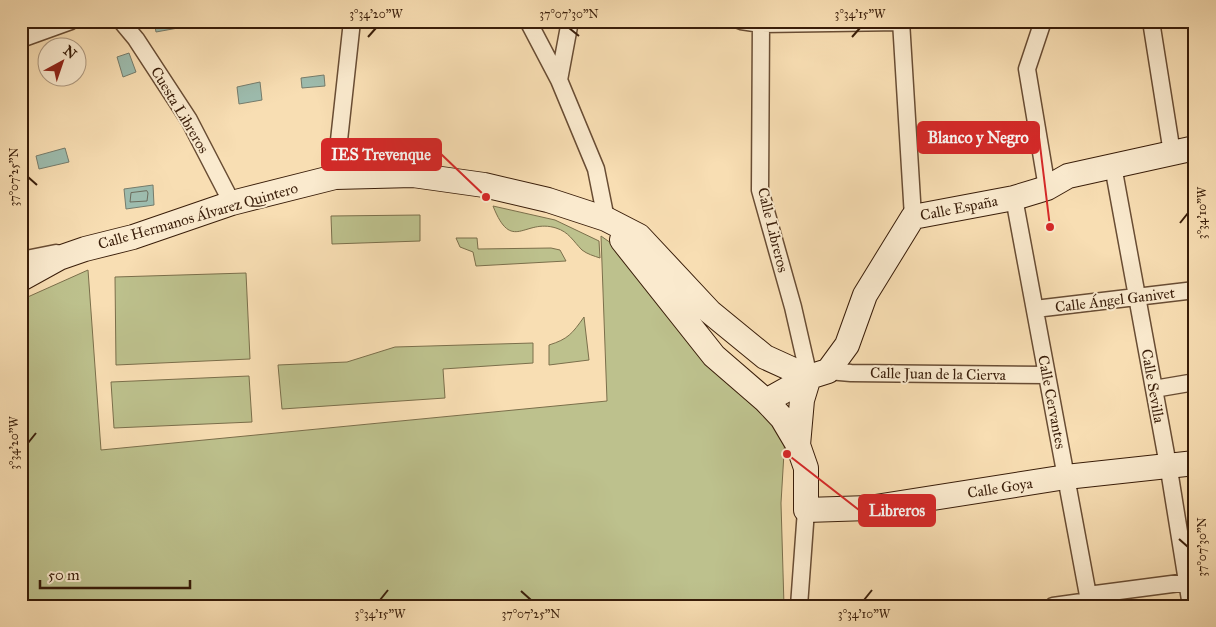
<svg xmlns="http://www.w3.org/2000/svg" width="1216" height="627" font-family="'IM FELL Great Primer',serif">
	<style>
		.green { fill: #bdc18d; stroke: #7b6f4b }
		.water { fill: #9dbcae; stroke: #757c6c }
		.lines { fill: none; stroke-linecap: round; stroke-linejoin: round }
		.shore { stroke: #6b6c5c; stroke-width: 1 }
		.street-casing { stroke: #694d34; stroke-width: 19 }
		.secondary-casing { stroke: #391d09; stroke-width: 26 }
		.street { stroke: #faeace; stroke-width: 16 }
		.secondary { stroke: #faeace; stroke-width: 24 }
		.ticks { fill: none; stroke: #391d09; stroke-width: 2 }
		.labels { text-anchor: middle; stroke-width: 4; stroke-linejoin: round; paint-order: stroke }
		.street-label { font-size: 15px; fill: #391d09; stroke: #faeace }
		.leader { fill: none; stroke: #d62828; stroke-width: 2 }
		.callout-dot { fill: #d62828; stroke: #faeace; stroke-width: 2 }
		.callout { fill: #d62828; stroke: #d62828; stroke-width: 2 }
		.callout-label { font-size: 16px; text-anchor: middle; font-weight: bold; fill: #fff }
		.neatline { fill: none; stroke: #391d09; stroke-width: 2 }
		.ticks-label { font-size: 12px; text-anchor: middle; fill: #391d09 }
	</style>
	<rect width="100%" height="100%" fill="#f8deb3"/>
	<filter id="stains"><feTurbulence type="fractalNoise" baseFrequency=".004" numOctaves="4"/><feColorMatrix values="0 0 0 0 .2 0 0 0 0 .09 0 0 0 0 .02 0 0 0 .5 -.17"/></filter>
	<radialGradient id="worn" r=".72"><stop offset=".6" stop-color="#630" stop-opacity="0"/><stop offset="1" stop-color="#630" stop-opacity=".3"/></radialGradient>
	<path class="green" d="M493,206l62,14 44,21 1,17c-6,-2 -13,-4 -18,-8 -9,-9 -13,-18 -26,-22 -32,-10 -44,26 -63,-22z
		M420,215v26l-88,3 -1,-28z
		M601,236l17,12 80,107 87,81 -4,67 3,103h-763v-306l67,-30 13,180 506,-49z
		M456,238h21l1,11 73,-1 9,2 6,11 -90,5 -3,-14 -13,-5z
		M246,273l4,86 -134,6 -1,-88z
		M584,317l5,43 -40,5v-20c19,-6 23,-11 35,-28z
		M533,343v20l-90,6 2,29 -163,11 -4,-44 69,-3 48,-15z
		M249,376l3,46 -138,6 -3,-46z"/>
	<path class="water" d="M154,21h22l2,7 -22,4z
		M129,53l7,19 -13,5 -6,-20z
		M324,75l1,11 -23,2 -1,-10z
		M260,82l2,18 -23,4 -2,-17z
		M65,148l4,14 -30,7 -3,-13z
		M153,185l1,20 -28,4 -2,-20z"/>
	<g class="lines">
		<path class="shore" d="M147,191l1,2 -1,8 -17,1 1,-9z"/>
		<defs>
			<path id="street" d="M121,21l15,18 53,81 43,83
				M528,21l31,59 37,89 10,50
				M741,21l20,3 140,-2
				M761,21l-1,169 33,117 16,70
				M901,21l12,196
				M1043,21l-16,48 20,119
				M1151,21l21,132
				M21,39l50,-18
				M559,80l11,-59
				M1113,166l57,310 21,130
				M335,177l17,-156
				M1014,198l76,408
				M21,260l35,-7
				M1035,309l160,-19
				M828,371l23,2 196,2
				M1154,389l41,-7
				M1088,595l107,-14
				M799,606l7,-96
				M1053,606l36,-5"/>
			<path id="secondary" d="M622,240l92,116 52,45 16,17 16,27
				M21,279l38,-21 26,-9 48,-12 99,-34 103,-26 78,-2 71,10 64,15 58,19 33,17 71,76 55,45 44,20
				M809,377l-7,23 -4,45 8,23v42l63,-2 197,-31 129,-14
				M766,401l43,-24 19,-6 19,-26 18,-50 48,-78 101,-19 33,-10 21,-12 127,-28"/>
		</defs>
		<use href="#street" class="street-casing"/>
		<use href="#secondary" class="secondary-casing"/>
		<use href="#street" class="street"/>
		<use href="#secondary" class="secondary"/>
	</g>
	<path class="ticks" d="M569,28l10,8M368,37l8,-9M852,37l8,-9M28,177l9,8M1180,223l8,-10M28,443l8,-10M1179,539l9,8M521,591l10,9M380,600l8,-10M864,600l8,-10"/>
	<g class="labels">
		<g class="street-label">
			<text transform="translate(180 110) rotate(59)" y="5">Cuesta Libreros</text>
			<text transform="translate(959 208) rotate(-11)" y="5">Calle España</text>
			<text transform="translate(198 216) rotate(-16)" y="5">Calle Hermanos Álvarez Quintero</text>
			<text transform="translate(773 230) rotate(76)" y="5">Calle Libreros</text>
			<text transform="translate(1115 300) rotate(-7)" y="5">Calle Ángel Ganivet</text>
			<text transform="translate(938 374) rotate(1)" y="5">Calle Juan de la Cierva</text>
			<text transform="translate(1153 386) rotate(80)" y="5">Calle Sevilla</text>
			<text transform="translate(1052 402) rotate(79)" y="5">Calle Cervantes</text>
			<text transform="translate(1000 488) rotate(-9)" y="5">Calle Goya</text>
		</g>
	</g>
	<path class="leader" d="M1050 227L1039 137M486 197L441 154M787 454L859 510"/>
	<g class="callout-dot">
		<circle cx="1050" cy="227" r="5"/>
		<circle cx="486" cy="197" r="5"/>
		<circle cx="787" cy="454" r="5"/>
	</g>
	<g class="callout">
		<rect x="918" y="122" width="121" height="31" rx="5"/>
		<rect x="322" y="139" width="119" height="31" rx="5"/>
		<rect x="859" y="495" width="76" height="31" rx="5"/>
	</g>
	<g class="callout-label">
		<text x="978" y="143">Blanco y Negro</text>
		<text x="381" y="160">IES Trevenque</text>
		<text x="897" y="516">Libreros</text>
	</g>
	<rect width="1216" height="627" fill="none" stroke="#f8deb3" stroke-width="55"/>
	<g transform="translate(62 62) rotate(40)"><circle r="24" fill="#faeace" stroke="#ad987f"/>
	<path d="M0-4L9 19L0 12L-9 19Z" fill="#8f2418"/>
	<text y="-8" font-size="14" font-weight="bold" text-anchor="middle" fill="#391d09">N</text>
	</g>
	<path d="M40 580v8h150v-8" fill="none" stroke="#391d09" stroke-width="2.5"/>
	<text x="48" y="580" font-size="15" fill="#391d09" stroke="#faeace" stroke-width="4" paint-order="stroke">50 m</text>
	<rect x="28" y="28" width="1160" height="572" class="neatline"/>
	<g class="ticks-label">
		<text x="376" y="18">3°34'20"W</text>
		<text x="569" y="18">37°07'30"N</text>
		<text x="860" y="18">3°34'15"W</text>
		<text transform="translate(14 177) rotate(-90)" y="4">37°07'25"N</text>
		<text transform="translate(1202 213) rotate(-90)" y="4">3°34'10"W</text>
		<text transform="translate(14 443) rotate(-90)" y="4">3°34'20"W</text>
		<text transform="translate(1202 547) rotate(-90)" y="4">37°07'30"N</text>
		<text x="380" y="618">3°34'15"W</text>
		<text x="531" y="618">37°07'25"N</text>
		<text x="864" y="618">3°34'10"W</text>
	</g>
	<rect width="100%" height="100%" filter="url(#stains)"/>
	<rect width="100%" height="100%" fill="url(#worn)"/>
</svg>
